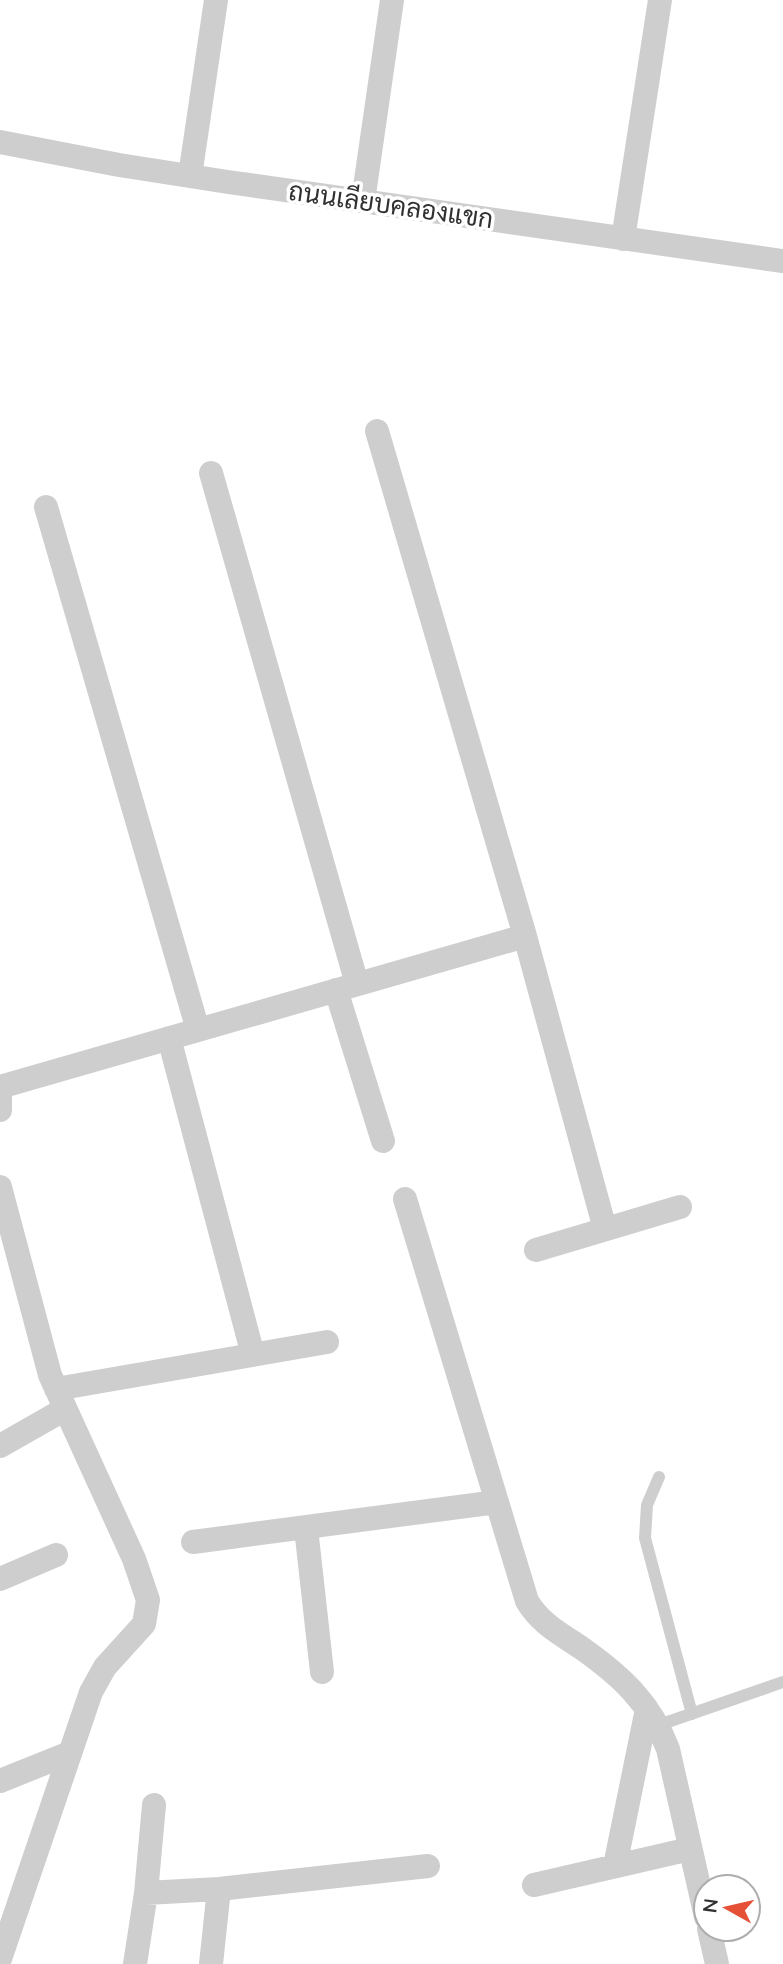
<svg xmlns="http://www.w3.org/2000/svg" width="783" height="1964" font-family="Mulish,Sarabun,sans-serif">
	<style>
		.lines { fill: none; stroke-linecap: round; stroke-linejoin: round }
		.lane { stroke: #cecece; stroke-width: 12 }
		.street { stroke: #cecece; stroke-width: 24 }
		.labels { text-anchor: middle; stroke-width: 7; stroke-linejoin: round; paint-order: stroke }
		.street-label { font-size: 26px; fill: #313131; stroke: #fff }
	</style>
	<rect width="100%" height="100%" fill="#fff"/>
	<g class="lines">
		<path class="lane" d="M659,1477l-12,28 -2,33 47,176
			M659,1725l124,-43"/>
		<path class="street" d="M0,142l119,23 109,17 555,79
			M190,176l26,-176
			M363,201l29,-201
			M623,239l37,-239
			M377,431l148,505 80,293
			M211,473l146,511
			M46,507l152,523
			M336,990l47,151
			M169,1038l84,317
			M0,1087l525,-151
			M0,1093v17
			M0,1187l50,188 84,184 14,41 -4,24 -39,43 -14,25 -91,267
			M405,1199l122,402c13,22 32,32 53,46 40,28 70,55 88,102l38,168
			M536,1250l144,-43
			M56,1389l271,-47
			M0,1446l65,-37
			M306,1528l16,144
			M193,1542l304,-40
			M0,1579l56,-24
			M0,1781l70,-28
			M615,1866l32,-157
			M534,1885l156,-36
			M146,1893l73,-4 209,-23
			M709,1929l8,35
			M135,1964l11,-71 8,-88
			M211,1964l8,-75"/>
	</g>
	<g class="labels">
		<g class="street-label">
			<text transform="translate(391 205) rotate(8)" y="9">ถนนเลียบคลองแขก</text>
		</g>
	</g>
	<g transform="translate(727 1908) rotate(278)"><circle r="33" fill="#ffffff" stroke="#adadad" stroke-width="2"/>
	<path d="M0-5L12 26L0 18L-12 26Z" fill="#e55037"/>
	<text y="-10" font-size="19" font-weight="bold" text-anchor="middle" fill="#313131">N</text>
	</g>
</svg>
